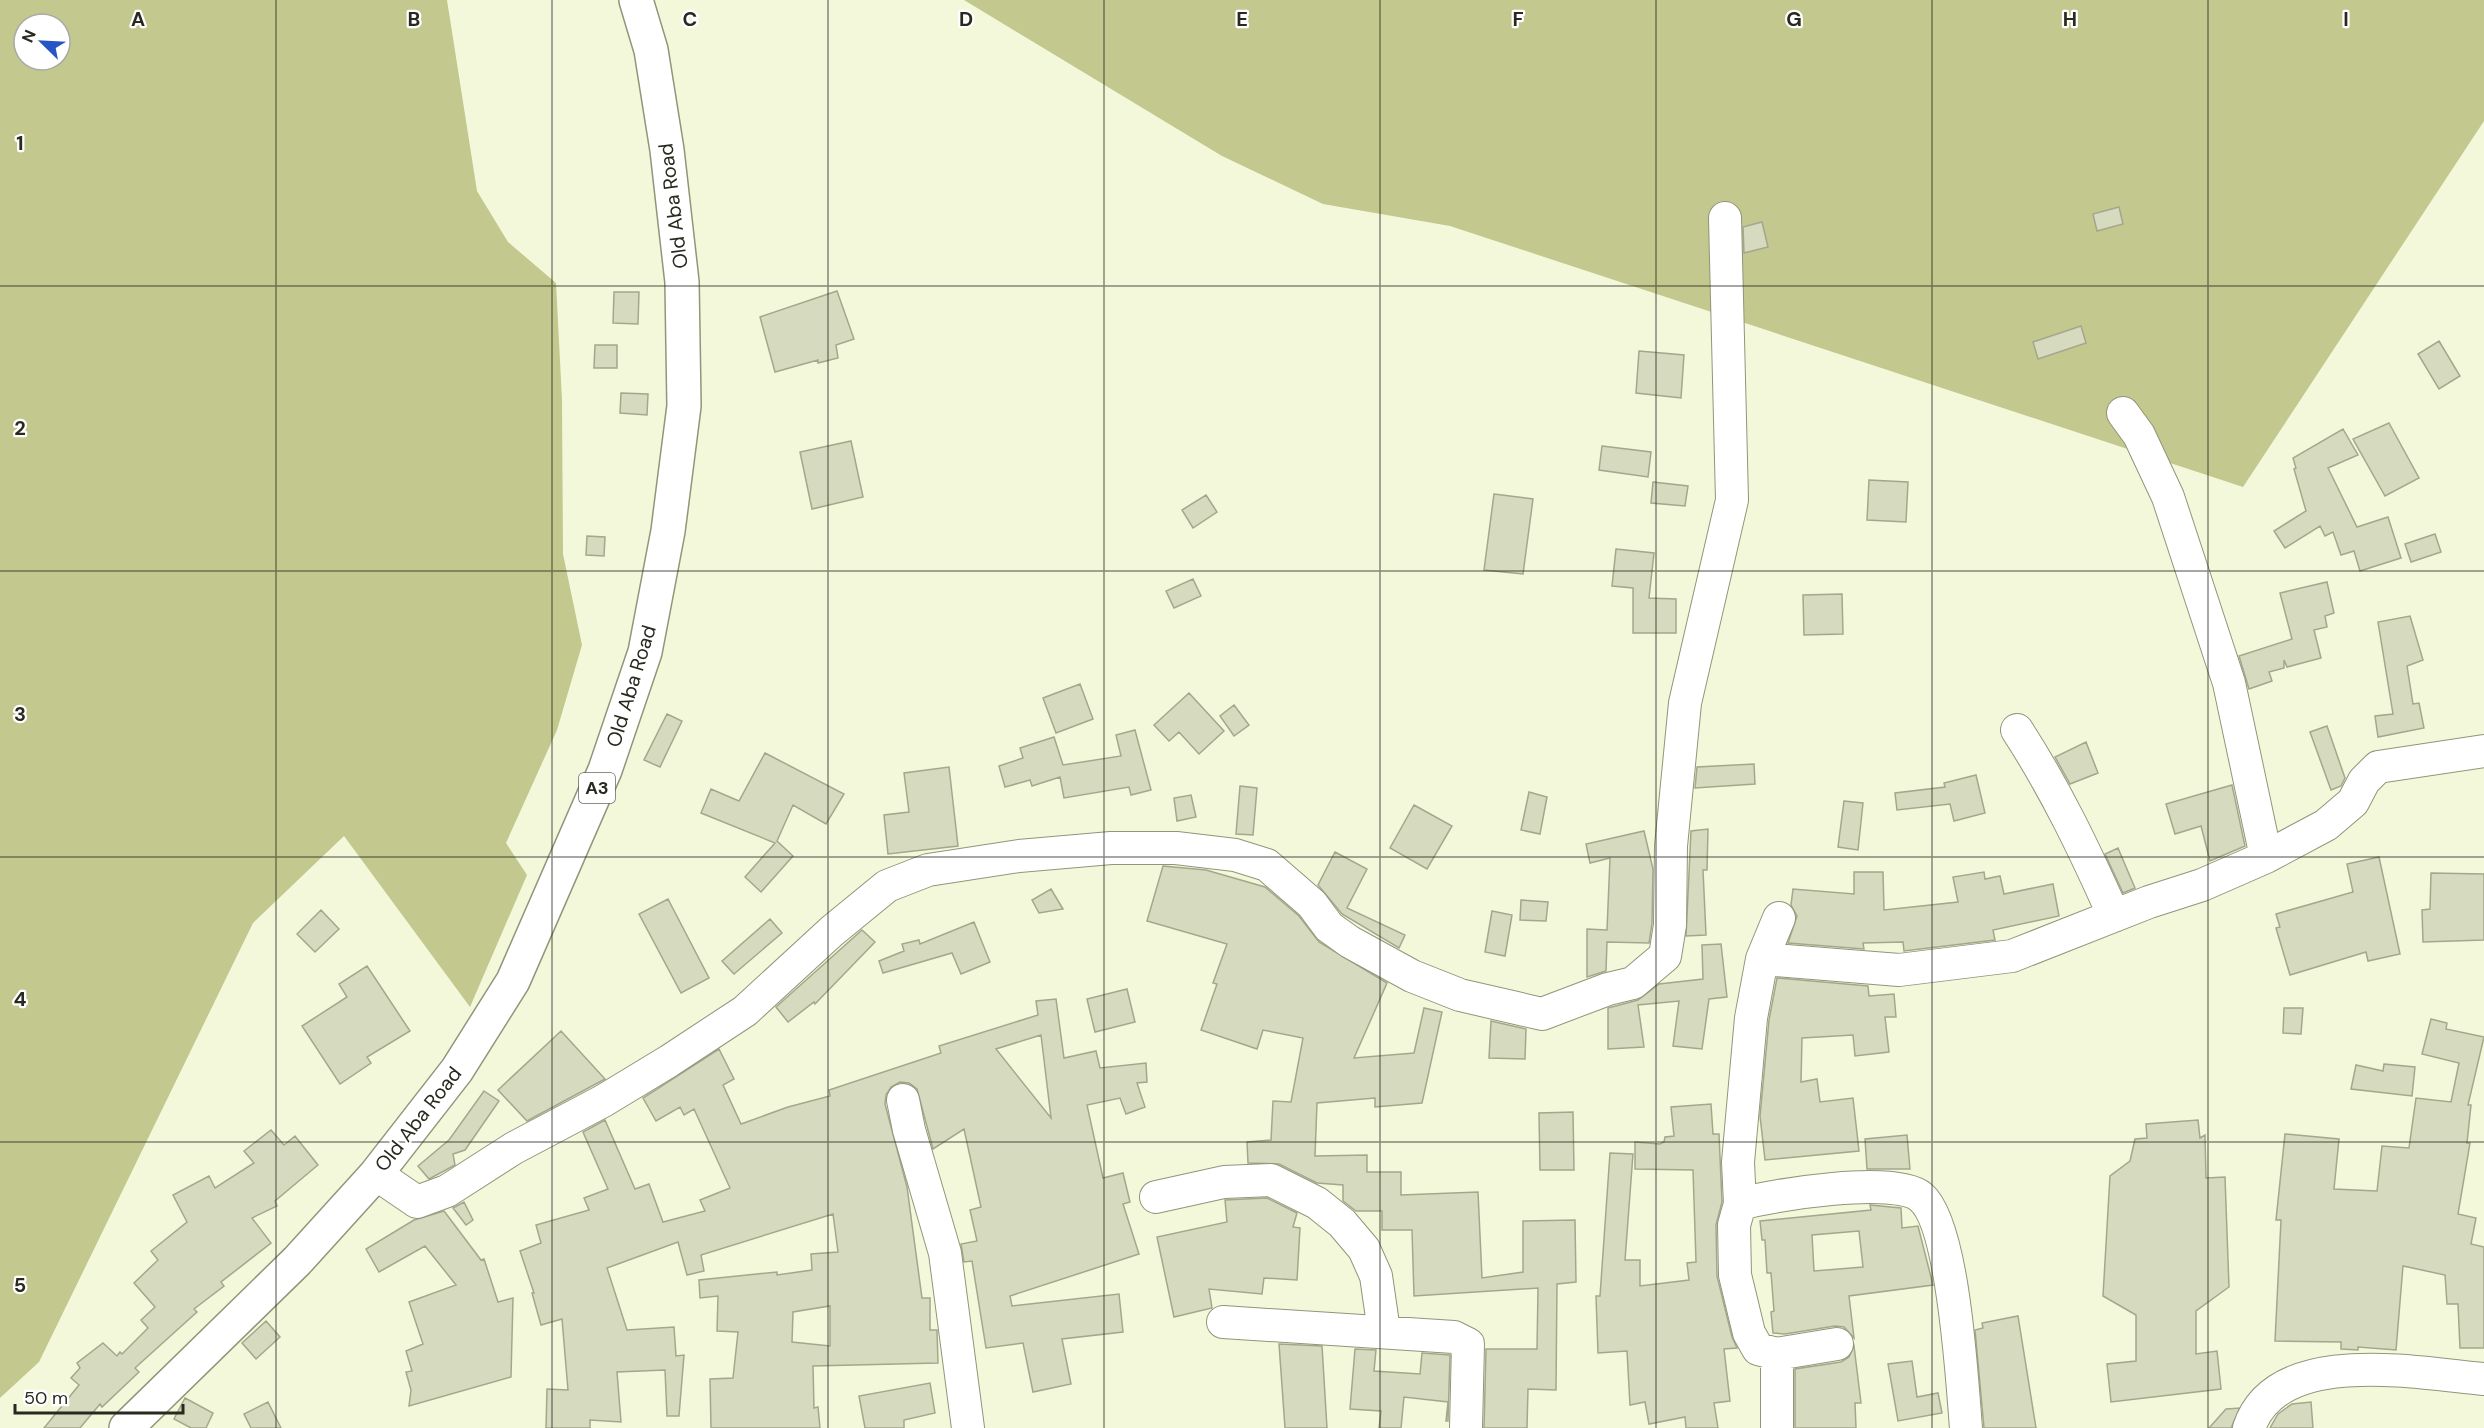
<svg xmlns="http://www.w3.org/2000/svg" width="2484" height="1428" font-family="'DM Sans',sans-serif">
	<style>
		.green { fill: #c2c88e; fill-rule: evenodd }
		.building { fill: #d6dabe; stroke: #a4a78c; stroke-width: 1.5; fill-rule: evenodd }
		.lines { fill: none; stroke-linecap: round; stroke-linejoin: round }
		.minor-casing { stroke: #91957a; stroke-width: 34 }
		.major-casing { stroke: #91957a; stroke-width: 36 }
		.minor { stroke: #fff; stroke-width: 32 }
		.major { stroke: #fff; stroke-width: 33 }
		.grid { fill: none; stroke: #28291f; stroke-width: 1.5; stroke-opacity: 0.55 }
		.labels { text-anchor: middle; stroke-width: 4.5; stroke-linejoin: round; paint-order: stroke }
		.shield { fill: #fff; stroke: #686962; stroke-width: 1.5 }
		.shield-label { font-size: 18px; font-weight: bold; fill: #28291f }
		.street-label { font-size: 20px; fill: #28291f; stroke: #fff }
		.grid-label { font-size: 20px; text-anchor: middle; font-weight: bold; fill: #28291f; stroke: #fff; stroke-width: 4.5; stroke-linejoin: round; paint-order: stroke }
	</style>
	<rect width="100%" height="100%" fill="#f4f8db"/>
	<path class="green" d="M0,0h447l30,191 31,51 48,41 6,117 1,154 19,91 -25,85 -51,113 21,32 -57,132 -126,-171 -91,87 -214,439 -39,36zM24,24h36v36h-36z
		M964,0h1520v121l-241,366 -793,-261 -127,-22 -101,-48z"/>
	<path class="building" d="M2119,207l4,17 -26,7 -4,-17z
		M1762,222l6,25 -24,6 -1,-26z
		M837,291l17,48 -18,6 2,13 -20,5v-3l-43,12 -15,-55z
		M614,292h25l-1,32 -25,-1z
		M2081,326l5,17 -48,16 -5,-17z
		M2439,341l21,35 -21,13 -21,-35z
		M595,345h22v23h-23z
		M1639,351l45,4 -3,43 -45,-5z
		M621,393l27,1 -1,21 -27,-2z
		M2389,423l30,55 -34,18 -32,-57z
		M2343,429l15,26 -30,13 29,59 31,-10 13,41 -41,13 -6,-20 -13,4 -8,-23 -8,4 -5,-10 -35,22 -11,-17 32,-20 -12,-42 2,-1 -3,-10z
		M851,441l12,56 -51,12 -12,-57z
		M1602,446l49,6 -3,25 -49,-7z
		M1869,480l39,2 -2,40 -39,-2z
		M1653,482l35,4 -3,20 -34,-3z
		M1494,494l39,5 -10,75 -39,-4z
		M1206,495l11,17 -24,16 -11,-18z
		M2435,534l6,18 -30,10 -6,-18z
		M587,536l18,1 -1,19 -18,-1z
		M1616,549l38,4 -5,45 27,1v34h-43v-45l-21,-2z
		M1193,579l8,17 -27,12 -8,-17z
		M2327,582l7,31 -9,3 2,11 -13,3 7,28 -34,9 -3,-7v8l-15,4 3,9 -23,8 -10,-33 53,-17 -12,-46z
		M1842,594l1,40 -39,1 -1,-40z
		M2410,616l13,44 -16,6 6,38 6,-1 5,25 -46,9 -3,-21 18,-2 -15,-92z
		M1080,684l13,35 -37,14 -13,-35z
		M1189,693l35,38 -25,23 -20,-22 -10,9 -15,-16z
		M1234,705l15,20 -15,11 -14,-20z
		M667,714l15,7 -22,46 -16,-7z
		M2327,726l18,52 -4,8 -10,4 -21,-58z
		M1135,730l16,60 -20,5 -2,-8 -65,11 -4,-21 -28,9 -2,-6 -25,7 -6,-21 24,-8 -3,-10 34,-11 9,28 58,-9 -5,-21z
		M2086,742l12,31 -28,11 -15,-27z
		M765,753l79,41 -18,30 -33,-19 -16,36 16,15 -32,36 -16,-15 30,-34 -74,-30 10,-24 28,12z
		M1754,764l1,20 -60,4 2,-21z
		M949,767l9,79 -70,8 -4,-39 25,-3 -5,-39z
		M1976,775l9,38 -31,8 -4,-17 -53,6 -2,-17 50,-6 -1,-4z
		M2232,785l13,61 -35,15 -9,-35 -26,8 -9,-30z
		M1240,786l17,2 -4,47 -17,-1z
		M1529,792l18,5 -7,37 -19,-4z
		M1191,795l5,22 -19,4 -3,-23z
		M1844,801l19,2 -5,47 -20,-3z
		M1414,805l38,21 -25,43 -37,-21z
		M1708,829l-1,41h-4l3,65 -20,1 5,-105z
		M1644,831l9,38 -1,54 -3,20 -42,-1 -1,29 -19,6v-48l20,1 3,-72 -20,5 -4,-19z
		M2118,848l17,40 -12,5 -18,-39z
		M1335,852l32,17 -20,39 58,27 -6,13 -57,-34 -24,-29z
		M2379,857l21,97 -32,7 -2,-9 -76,23 -14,-47 4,-1 -4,-13 77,-22 -6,-28z
		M1163,866l43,4 59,17 34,29 20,26 68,41 -33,75 60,-5 10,-45 18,4 -20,91 -47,4v-9l-58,5 -2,53 52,-1v17h34v23l77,-3 4,86 41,-6v-51l52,-1 1,62 -19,2 -1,106 -28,-1 -1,39h-43l2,-79h51l1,-61 -124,8 -2,-66h-30v-19h-26l-13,-10v-16l-26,-2 -38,-19 -31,-1 -1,-21 24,-2 2,-39 18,1 12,-64 -40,-8 -6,19 -56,-19 16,-46 -4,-1 14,-39 -80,-23z
		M1854,872h29l1,38 74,-8 -5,-25 31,-5 1,7 15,-3 4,18 49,-10 6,32 -66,14 2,10 -91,11 -1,-9 -40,1 1,6 -76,-6 9,-27 -6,-11 2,-16 61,5z
		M2431,873l53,1v66l-61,2 -1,-32 8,-1z
		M1051,889l12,20 -24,4 -7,-13z
		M668,899l41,79 -28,15 -42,-79z
		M1521,900l27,2 -2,19 -26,-1z
		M321,910l18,19 -24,23 -18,-18z
		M1492,911l20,4 -7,41 -20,-4z
		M770,919l12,14 -48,41 -12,-13z
		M974,922l16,40 -29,12 -9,-21 -69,20 -4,-12 25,-10 -2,-7 17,-4 1,4z
		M862,930l13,12 -60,62 -1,-2 -26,20 -12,-15z
		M1721,944l6,53 -18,2 -7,50 -29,-3 6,-45 -41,4 6,42 -36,2v-41l30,-8 21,-16 44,-5 -1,-34z
		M367,966l43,65 -43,26 4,6 -31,21 -38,-58 45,-29 -8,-13z
		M1777,978l91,8 1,10 25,-2 2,23h-11l4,35 -34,4 -2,-21 -51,3 -1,44 16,-3 3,23 33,-4 6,53 -94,9 -5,-44 9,-96z
		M1127,989l8,33 -40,10 -8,-33z
		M1056,999l8,59 32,-7 4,17 46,-5 1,19 -10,1 8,24 -19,7 -6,-16 -33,7 16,73 20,-5 7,29 -7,2 16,50 -129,42 2,10 107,-12 4,38 -61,7 9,45 -38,8 -10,-49 -37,5 -14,-87 -8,1 -3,-18 16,-3 -7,-31 11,-3 -17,-78 -31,20 -16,-60 -8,-6 -9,-1 -9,5 -5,8 -1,9 22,83 15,111h8v32h7l1,33 -125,3 1,42 4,-1 2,21h-109l-1,-49 23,-1 5,-46 -21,-1 1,-35 -18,2 -1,-18 78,-8v3l35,-5 -1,-16 27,-2 -5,-38 -132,41 3,16 -17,4 -9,-33 -71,26 20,62 47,-3 2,29 8,-1 -5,61h-12l-2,-46 -48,2 4,50 -31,-2v8h-44l1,-39 21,1 -6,-71 -21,6 -9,-32h2l-14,-42 21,-8 -5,-18 53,-15 -5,-12 24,-9 -25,-57 22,-12 30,69 14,-5 14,38 42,-11 -5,-11 30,-12 -36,-79 -10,6 -4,-8 -24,14 -13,-23 76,-49 15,30 -11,6 18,39 47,-17 42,-11 -1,-6 112,-37 -2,-7 99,-31 -2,-14zM1041,1035l10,83 -55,-69zM830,1306v40l-38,-4 1,-30z
		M2284,1008h19l-2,26 -18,-1z
		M2431,1019l16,4 -1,6 38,8 -16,68h3l-4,38h3l-12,71 18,4 -5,26 13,3v101h-24l-2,-44h-11l-2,-29 -42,-9 -7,84 -38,-3v3l-17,-1v-7l-66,-1 6,-121h-5l9,-86 54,5 -5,50 43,2 5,-45 27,2 7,-50 35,4 8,-39 -37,-9z
		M1491,1021l35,8 -1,30 -36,-1z
		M561,1031l44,48 -78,42 -29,-31z
		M2384,1064l31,3 -3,29 -61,-7 5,-24 27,6z
		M484,1091l15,10 -34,49 -12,4 2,11 -26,14 -11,-13 31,-26z
		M1711,1104l2,30h6l1,23 2,45 -6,23 1,51 15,61 5,11 -13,1 6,52 -16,2 4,25h-32l-1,-11 -36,7 -4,-22 -15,3 -3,-54 -29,2 -2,-57h4l10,-143 23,1 -8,106h15v26l49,-6 -2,-17 9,-1 -3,-92 -58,-1v-27l25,2 4,-2 1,-5 9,-1 -3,-29z
		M1573,1112l1,58h-34l-1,-57z
		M2198,1120l2,18 5,-3 1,43 19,-1 4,110 -33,24v43l21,-3 4,38 -110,13 -4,-38 29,-3v-46l-33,-19 7,-120 20,-15 5,-22 12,-1 -1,-14z
		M271,1130l13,15 11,-9 23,29 -43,36 2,5 -25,12 19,25 -50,39 3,4 -30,23 3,3 -62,56 4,4 -37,35 -2,-3 -20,24h-36l35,-43 -8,-7 9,-10 -3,-5 26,-20 14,13 3,-4 2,2 26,-26 -7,-8 14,-13 -21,-24 24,-23 -7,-9 36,-29 -14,-27 36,-19 6,12 39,-25 -10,-12z
		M1907,1135l3,34h-43l-2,-30z
		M1267,1198l30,15 -4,14 7,1 -3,52 -33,-2 -2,16 -53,-5 3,19 -38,9 -17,-80 70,-15 -2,-22z
		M464,1202l9,18 -7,5 -13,-17z
		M1870,1205l31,3 1,20 16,-2 15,59 -84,11 5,42 -10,-11 -9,-1 -50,8 -12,-1 -2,-21 3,-1 -3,-38h-4l-2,-33h-3l-2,-19 111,-11zM1859,1231l4,36 -49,4 -2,-36z
		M444,1211l37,49 3,-1 14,43 15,-4 -2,79 -102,29 2,-16 -5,-18 6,-1 -6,-20 17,-7 -14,-42 47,-17 -31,-39 -46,26 -13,-23 48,-29z
		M2018,1316l18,112h-52l-9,-98 8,-2 -1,-5z
		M266,1321l14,16 -24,22 -14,-16z
		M1279,1344l43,2 5,82h-42z
		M1854,1346l7,57h-6l1,25h-61v-59l46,-7 8,-5z
		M1355,1349l21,1 -2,21 46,3 2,-21 28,2 -2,66h-2l2,-19 -44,-5 -3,31h-22l2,-17 -31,-2z
		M1912,1361l5,36 21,-4 4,20 -44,8 -10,-57z
		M930,1383l5,30 -31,7v8h-39l-6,-32z
		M185,1398l28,15 -7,15h-15l-17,-9z
		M268,1402l13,26h-30l-7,-14z
		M2311,1402l2,26h-43l8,-14 14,-10z
		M2240,1408l-9,20h-22l17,-19z"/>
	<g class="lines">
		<defs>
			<path id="minor" d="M2123,413l16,22 29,62 61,186 37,174
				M2017,730c39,60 68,121 97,186
				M1779,918l-17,41 -11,59 -13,144 2,42 -6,21 1,50 14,58 9,16 19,5 60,-10
				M1762,959l137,11 113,-14 137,-54 53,-17 64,-28 60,-32 27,-23 11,-21 14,-14 106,-16
				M903,1100l6,30 36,123 23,175
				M376,1174l41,28 30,-11 67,-43 89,-47 66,-40 76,-50 87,-80 55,-45 41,-16 91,-14 92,-8h65l59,7 32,10 45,39 17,23 21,15 62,34 48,19 82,19 66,-25 25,-6 32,-27 5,-31 1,-79 14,-143 47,-203 -7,-282
				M1156,1197l68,-15 47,-2 46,23 25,20 22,26 12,27 8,55
				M1740,1204c33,-9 155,-29 181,-7 33,28 41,184 45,231
				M1223,1322l231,15 14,7 -2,84
				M1777,1354v74
				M2249,1428c28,-83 168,-55 235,-49"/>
			<path id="major" d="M126,1428l171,-167 79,-87 81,-104 56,-89 92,-211 40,-118 23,-121 16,-125 -2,-124 -15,-132 -16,-100 -15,-50"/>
		</defs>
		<use href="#minor" class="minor-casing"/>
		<use href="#major" class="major-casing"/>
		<use href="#minor" class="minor"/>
		<use href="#major" class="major"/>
	</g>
	<path class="grid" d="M276,0v1428M552,0v1428M828,0v1428M1104,0v1428M1380,0v1428M1656,0v1428M1932,0v1428M2208,0v1428M0,286h2484M0,571h2484M0,857h2484M0,1142h2484"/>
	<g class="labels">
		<rect class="shield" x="579" y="773" width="36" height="30" rx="4.5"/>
		<g class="shield-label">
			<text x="597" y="794">A3</text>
		</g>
		<g class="street-label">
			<text transform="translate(673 206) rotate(-97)" y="7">Old Aba Road</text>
			<text transform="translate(631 686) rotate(-73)" y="7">Old Aba Road</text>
			<text transform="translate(418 1119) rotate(-52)" y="7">Old Aba Road</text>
		</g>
	</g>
	<g class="grid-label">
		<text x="138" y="26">A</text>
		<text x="414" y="26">B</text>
		<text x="690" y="26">C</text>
		<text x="966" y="26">D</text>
		<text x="1242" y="26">E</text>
		<text x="1518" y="26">F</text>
		<text x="1794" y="26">G</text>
		<text x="2070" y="26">H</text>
		<text x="2346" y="26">I</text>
		<text x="20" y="150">1</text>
		<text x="20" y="435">2</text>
		<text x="20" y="721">3</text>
		<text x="20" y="1006">4</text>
		<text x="20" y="1292">5</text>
	</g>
	<g transform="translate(42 42) rotate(294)"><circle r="28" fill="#ffffff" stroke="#a9a9a5" stroke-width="1.5"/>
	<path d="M0-4.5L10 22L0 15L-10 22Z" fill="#2556c4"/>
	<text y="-9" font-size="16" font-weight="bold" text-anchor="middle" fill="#28291f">N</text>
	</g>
	<path d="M15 1404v9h168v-9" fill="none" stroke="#28291f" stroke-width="3"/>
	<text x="24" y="1404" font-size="18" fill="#28291f" stroke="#ffffff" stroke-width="4.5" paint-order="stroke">50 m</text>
</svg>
